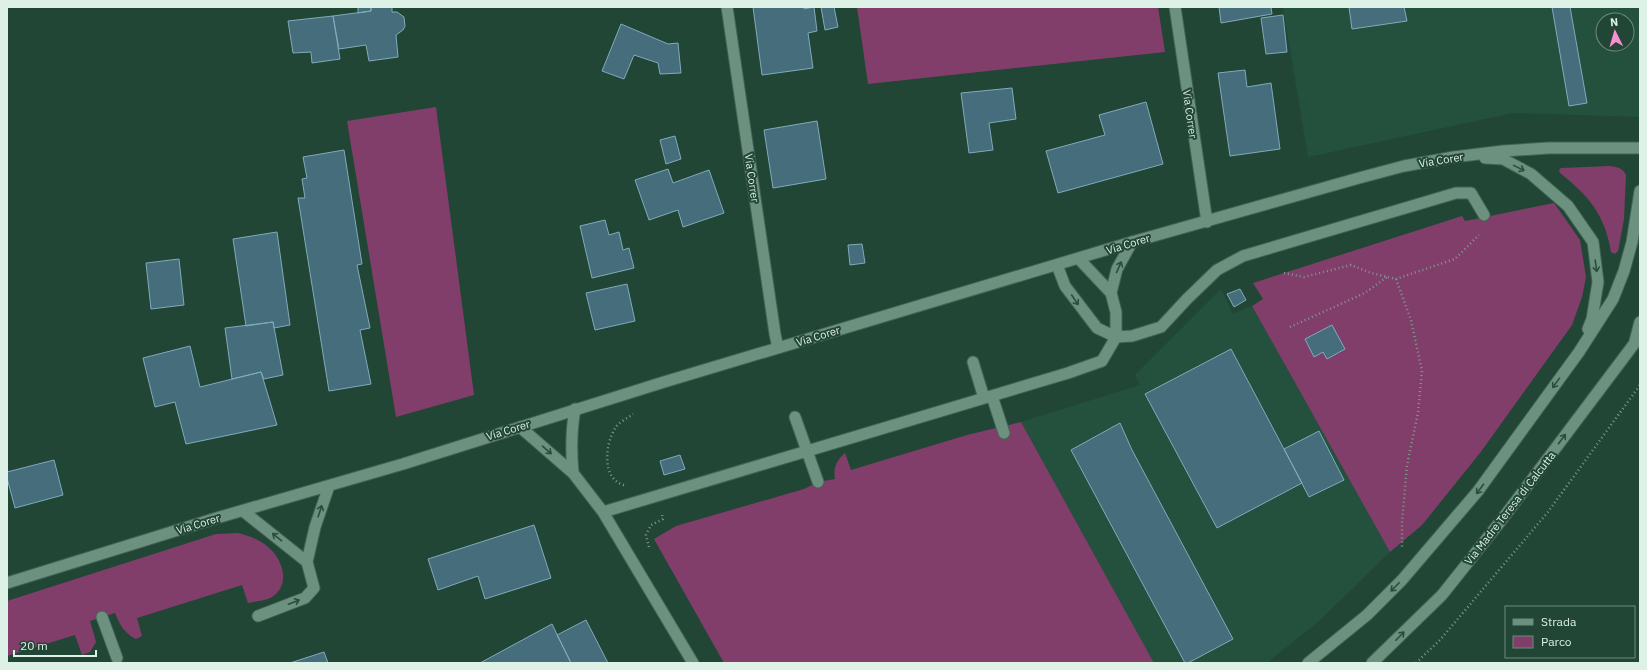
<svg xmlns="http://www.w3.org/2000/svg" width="1647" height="670" font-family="'IBM Plex Sans',sans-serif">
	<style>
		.built { fill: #24513d; fill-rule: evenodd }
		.green { fill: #823e6a }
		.building { fill: #456d7c; stroke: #81abbb }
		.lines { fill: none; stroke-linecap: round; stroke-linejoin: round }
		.service-casing { stroke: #426355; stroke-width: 13 }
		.minor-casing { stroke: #426355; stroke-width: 13 }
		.path { stroke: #7e9a8d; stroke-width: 2.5; stroke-dasharray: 1 3; stroke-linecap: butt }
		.service { stroke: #6c927f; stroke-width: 11 }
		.minor { stroke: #6c927f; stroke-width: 11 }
		.oneway { stroke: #294e3d }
		.labels { text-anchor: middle; stroke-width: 4; stroke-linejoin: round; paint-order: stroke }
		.street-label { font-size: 11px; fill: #ddf1e6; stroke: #224636 }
	</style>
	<rect width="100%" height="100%" fill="#224636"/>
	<path class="built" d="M1283,7h357v110l-127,-4 -205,44zM1603,20h24v24h-24z
		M1221,289l12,25 19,-8 138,246 -72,70 -51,41h-113l-133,-241 119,-37 -5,-10z"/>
	<path class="green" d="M857,7h301l7,45 -297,32z
		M436,107l38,288 -78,22 -49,-296z
		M1610,166c7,1 13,2 16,9l-2,44 -6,32 -3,3 -4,-2c-6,-37 -22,-56 -51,-79l-1,-3 2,-2z
		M1554,203l26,37 6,37 -4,20 -10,28 -92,128 -58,72 -32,27 -138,-246 11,-7 -10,-16 209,-67 3,5z
		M1021,422l133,241h-430l-70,-124 22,-13 128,-37 14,-7 17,-3c-2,-11 1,-18 10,-26l6,17 116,-35z
		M238,533c11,3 21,6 30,14 15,12 23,38 4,50 -7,4 -16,4 -24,6l-6,-18 -105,33 5,18 -6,3c-12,-6 -16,-14 -21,-26l-25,8 6,21 -6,10 -8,3 -7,-20 -68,21v-55l209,-67z"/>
	<path class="building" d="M358,7h13v4l-13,2z
		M371,7h21v5h5l7,5 1,9 -2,4 -7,5 2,22 -29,4 -3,-16 -27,4 -6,-33 38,-5z
		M753,7h51v2l10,-2 3,24 -9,2 5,35 -51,7z
		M821,7h13l4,20 -13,3z
		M1219,7h52l1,7 -51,9z
		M1349,7h55l3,14 -55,8z
		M1552,7h18l17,96 -18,3z
		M1283,15l4,37 -21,2 -5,-36z
		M333,16l7,43 -28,4 -1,-11 -18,1 -5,-32z
		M621,24l47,20 10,-1 3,30 -21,1 -2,-11 -24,-8 -10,24 -22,-8z
		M1245,70l2,17 24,-4 9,66 -50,7 -12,-83z
		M1012,88l4,31 -27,4 4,27 -24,3 -8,-60z
		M1146,102l17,62 -105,29 -12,-42 59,-16 -6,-20z
		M817,121l9,58 -53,9 -9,-58z
		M675,136l6,23 -15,5 -6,-24z
		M344,150l18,114 -5,1 13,63 -10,2 11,54 -42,7 -31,-193h7l-3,-19 5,-1 -4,-21z
		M668,169l5,14 36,-13 15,43 -41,14 -5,-17 -29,10 -14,-40z
		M605,220l4,15 10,-3 4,18 6,-2 5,20 -42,10 -12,-52z
		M277,232l13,93 -16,3 -1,-6 -27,4 -13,-87z
		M862,244l3,19 -15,2 -2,-20z
		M179,259l5,46 -33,4 -5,-46z
		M627,284l8,37 -40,9 -9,-37z
		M1240,289l6,11 -12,7 -7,-13z
		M273,322l10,53 -19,4 -3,-7 -29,7 -7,-51z
		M1332,325l13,24 -18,10 -4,-7 -9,5 -9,-18z
		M190,346l10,41 61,-15 16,53 -91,19 -11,-42 -20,5 -12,-49z
		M1231,349l71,134 -85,45 -72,-134z
		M1120,423l12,27 101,189 -45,24h-3l-114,-213z
		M1319,431l25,49 -35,17 -25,-48z
		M680,455l5,14 -21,6 -4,-14z
		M54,460l9,35 -48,13 -8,-30v-6z
		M534,525l17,53 -66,21 -7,-23 -40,14 -10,-31z
		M586,620l22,43h-37l-14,-28z
		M552,624l19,39h-91z
		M324,652l4,11h-38z"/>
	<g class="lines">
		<defs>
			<path id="service" d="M1057,265l8,21 32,42 19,9 16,-1 29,-9 26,-28 30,-29 26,-14 213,-63h15l13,22
				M1111,293l6,-24 15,-27
				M973,362l11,36
				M992,396l12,37
				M795,417l23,65
				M520,427l53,46 30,39 90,151
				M573,473c-2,-22 -2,-42 2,-64
				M243,511l64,51 7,26 -9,10 -47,18
				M603,512l465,-139 34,-12 14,-24v-25l-5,-19 -32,-34
				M307,562l8,-35 14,-41
				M102,617l15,41"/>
			<path id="minor" d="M727,7l48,327 3,14
				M1175,7l32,215
				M1485,158l18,1 28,15 37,32 25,36 5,40 -6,37 -4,10
				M1635,341l5,-19
				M7,583l213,-66 183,-53 261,-82 468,-140 227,-64 45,-12 50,-9 49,-6 46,-3h91
				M1308,663l59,-48 35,-35 76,-89 101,-139 34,-53 11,-28 8,-29 8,-51
				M1372,663l70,-68 58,-73 140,-186"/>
		</defs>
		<use href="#service" class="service-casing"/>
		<use href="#minor" class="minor-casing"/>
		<path class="path" d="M1284,273l20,4 47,-12 20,8 25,6 59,-20 24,-24
			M1396,279l15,41 11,51 -4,42 -11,52 -5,57v27
			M1290,327l75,-34 22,-16
			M624,485c-23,-6 -19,-42 -8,-58 3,-5 12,-9 17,-13
			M649,547l-3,-12 5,-10 12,-6 -1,-4
			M1416,663l24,-23 108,-128 92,-127"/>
		<use href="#service" class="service"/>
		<use href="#minor" class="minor"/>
	</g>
	<defs><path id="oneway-shaft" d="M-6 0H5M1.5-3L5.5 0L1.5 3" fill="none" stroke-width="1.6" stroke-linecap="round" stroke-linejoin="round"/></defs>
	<g class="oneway">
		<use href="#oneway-shaft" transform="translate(1519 168) rotate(26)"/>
		<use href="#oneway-shaft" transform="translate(1596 266) rotate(82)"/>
		<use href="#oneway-shaft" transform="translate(1119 267) rotate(-66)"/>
		<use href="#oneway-shaft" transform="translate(1075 300) rotate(56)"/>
		<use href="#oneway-shaft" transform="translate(1556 383) rotate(126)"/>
		<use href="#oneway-shaft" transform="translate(1562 439) rotate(-53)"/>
		<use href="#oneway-shaft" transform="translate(547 450) rotate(41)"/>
		<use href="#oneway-shaft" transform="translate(1480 489) rotate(127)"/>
		<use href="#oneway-shaft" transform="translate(320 511) rotate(-72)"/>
		<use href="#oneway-shaft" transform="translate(277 537) rotate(-141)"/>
		<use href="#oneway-shaft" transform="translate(1395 587) rotate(135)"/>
		<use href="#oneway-shaft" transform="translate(294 602) rotate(-21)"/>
		<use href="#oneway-shaft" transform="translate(1400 636) rotate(-45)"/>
	</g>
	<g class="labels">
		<g class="street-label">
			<text transform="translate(1190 114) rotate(82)" y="4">Via Correr</text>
			<text transform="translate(1441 160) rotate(-9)" y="4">Via Corer</text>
			<text transform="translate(752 178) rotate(82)" y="4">Via Correr</text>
			<text transform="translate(1128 244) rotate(-17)" y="4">Via Corer</text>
			<text transform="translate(818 336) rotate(-17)" y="4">Via Corer</text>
			<text transform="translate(508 430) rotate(-17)" y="4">Via Corer</text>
			<text transform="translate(1510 508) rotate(-52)" y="4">Via Madre Teresa di Calcutta</text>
			<text transform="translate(198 524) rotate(-17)" y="4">Via Corer</text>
		</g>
	</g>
	<rect width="1647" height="670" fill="none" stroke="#ddf1e6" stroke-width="16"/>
	<rect x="1505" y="606" width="130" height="52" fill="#224636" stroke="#6d8a7c"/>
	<rect x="1513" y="619" width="20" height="6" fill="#6c927f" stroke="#6d8a7c"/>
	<text x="1541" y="626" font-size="12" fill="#ddf1e6">Strada</text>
	<rect x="1513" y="636" width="20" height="12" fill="#823e6a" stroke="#6d8a7c"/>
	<text x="1541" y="646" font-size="12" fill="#ddf1e6">Parco</text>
	<g transform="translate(1615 32) rotate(355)"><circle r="19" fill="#224636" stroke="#6d8a7c"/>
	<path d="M0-3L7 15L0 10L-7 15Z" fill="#f690d0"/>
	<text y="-6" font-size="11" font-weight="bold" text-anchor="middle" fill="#ddf1e6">N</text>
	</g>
	<path d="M14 650v6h82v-6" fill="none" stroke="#ddf1e6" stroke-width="2"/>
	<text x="20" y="650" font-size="12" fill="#ddf1e6" stroke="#224636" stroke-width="3" paint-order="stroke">20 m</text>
</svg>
